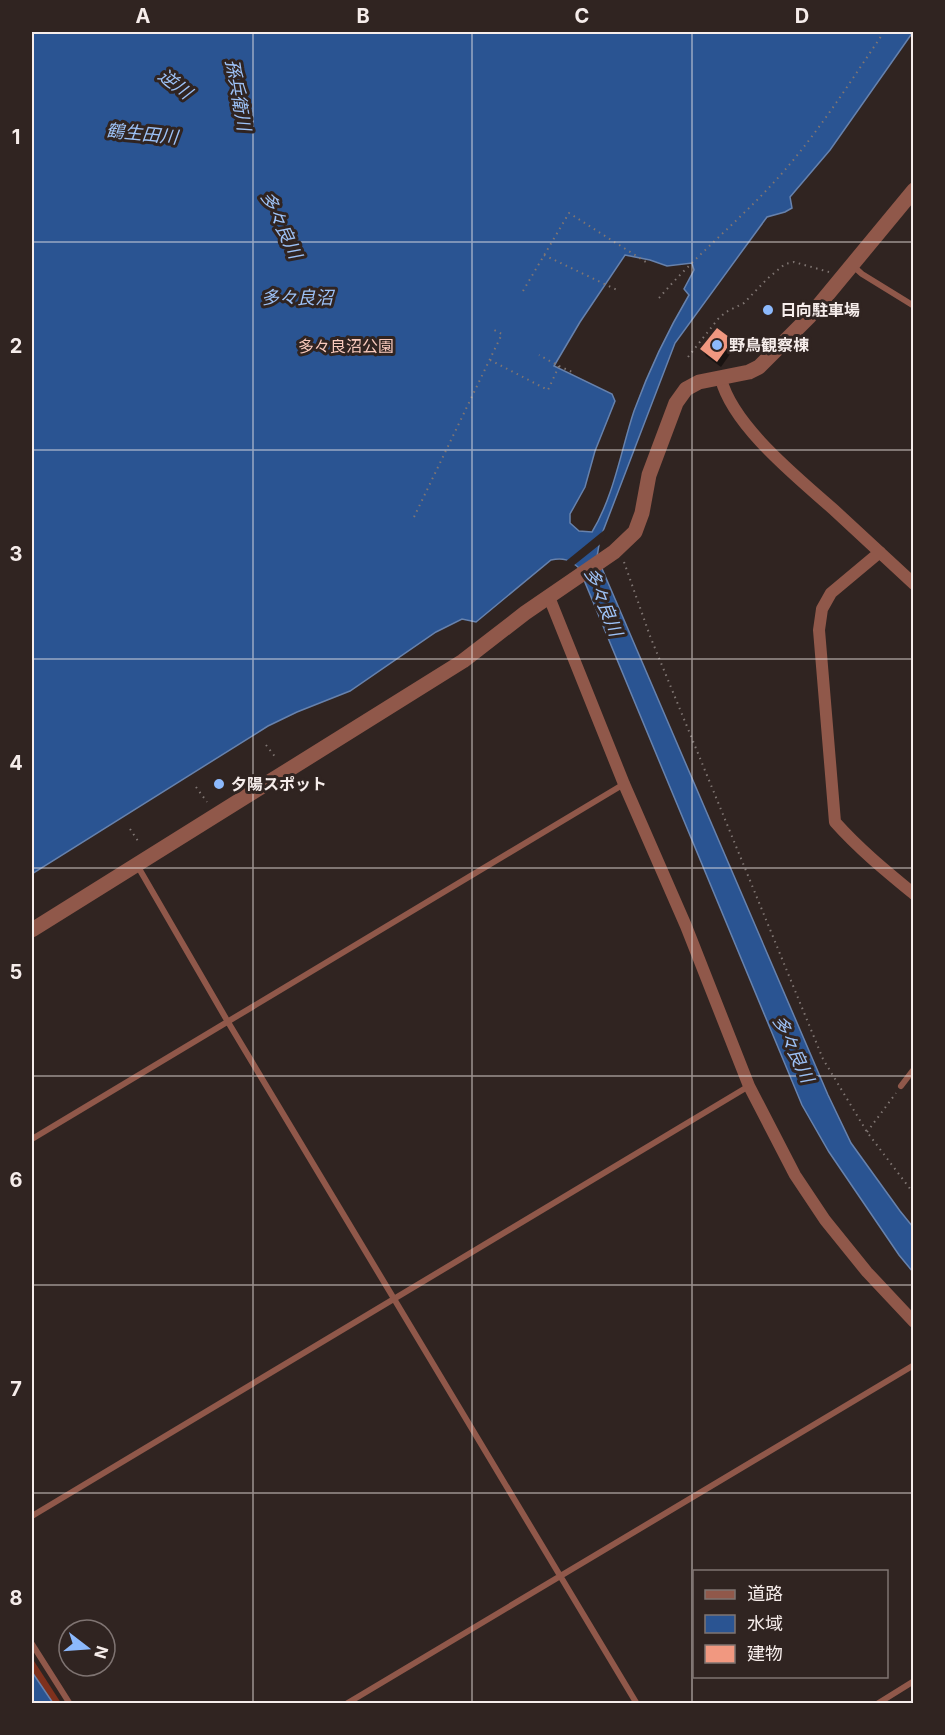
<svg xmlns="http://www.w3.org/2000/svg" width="945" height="1735" font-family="Inter,'Noto Sans JP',sans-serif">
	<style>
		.green { fill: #7f311d }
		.water { fill: #2a5492; stroke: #6782ad; stroke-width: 1.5; fill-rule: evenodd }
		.pier { fill: #302421 }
		.shadow { fill: #0007 }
		.building { fill: #f19880 }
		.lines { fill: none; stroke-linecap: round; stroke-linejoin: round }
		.path { stroke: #7f7572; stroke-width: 2; stroke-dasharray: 1.5 4.5; stroke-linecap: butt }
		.service { stroke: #90584a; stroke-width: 6 }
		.minor { stroke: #90584a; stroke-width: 12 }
		.tertiary { stroke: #90584a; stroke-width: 15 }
		.grid { fill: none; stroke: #f6edeb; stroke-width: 1.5; stroke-opacity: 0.55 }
		.poi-dot { fill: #8cb9fc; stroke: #302421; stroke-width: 2 }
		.labels { text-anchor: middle; stroke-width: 6; stroke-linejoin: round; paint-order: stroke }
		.poi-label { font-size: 16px; font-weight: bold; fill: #f6edeb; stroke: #302421; text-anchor: start }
		.park-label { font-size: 16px; fill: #f9cabd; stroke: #302421 }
		.water-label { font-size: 18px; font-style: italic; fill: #9dc2f7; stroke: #302421 }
		.neatline { fill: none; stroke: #f6edeb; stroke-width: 2 }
		.grid-label { font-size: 20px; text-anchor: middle; font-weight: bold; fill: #f6edeb }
	</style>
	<rect width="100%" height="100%" fill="#302421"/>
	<path class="green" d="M32,1658l29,45h-29z"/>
	<path class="water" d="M32,32h881l-83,118 -40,47 2,11 -7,4 -18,5 -92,126 -75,196 -3,18 231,538 23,48 49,68 13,16v45l-14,-17 -70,-103 -27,-47 -223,-537c-9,-8 -16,-11 -28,-8l-75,62 -14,-3 -26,13 -86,59 -53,21 -29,14 -236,148zM625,255l25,5 17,6 25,-3 2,7 -10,19 5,6c-22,37 -40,75 -55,116 -13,39 -20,85 -42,121l-13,-1 -9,-8v-9l15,-27 10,-36 20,-50 -3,-7 -58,-28 26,-44z
		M32,1672l21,31h-21z"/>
	<path class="pier" d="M608,527l-5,15 -30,24 -8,-4z"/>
	<path class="shadow" d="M732,341l3,6 -14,20 -15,-11 -4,-7z"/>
	<path class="building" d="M717,328l16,12 -16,22 -17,-13z"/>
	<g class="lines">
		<path class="path" d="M544,255l73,35
			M523,291l46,-78 80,51
			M659,298c36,-42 80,-77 117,-118 41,-45 74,-98 108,-148
			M688,357l30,-38 8,-7 18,-9 23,-24 18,-15 9,-2 35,10
			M490,360l58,30 11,-24 -20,-11
			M559,366l13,6
			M414,517l88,-183 -10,-5
			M624,562l26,74 173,423 44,73 47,62
			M266,745l10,13
			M196,787l11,15
			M130,829l10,15
			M867,1132l29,-39"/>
		<path class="service" d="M853,266l9,8 52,32
			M137,865l91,157 409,682
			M901,1086l13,-17
			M32,1139l592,-355
			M32,1516l717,-430
			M32,1644l38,60
			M346,1704l568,-339
			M877,1704l37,-23"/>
		<path class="minor" d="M721,379c12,47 76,98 112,130 27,25 54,50 81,75
			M880,552l-49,41 -9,16 -3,21 16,192c24,27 51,49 79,72
			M549,597l75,187 62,142 63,160 46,89 30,45 42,52 47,50"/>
		<path class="tertiary" d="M32,930l431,-269 62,-48 89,-61 21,-20 7,-19 7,-38 27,-72 10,-14 13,-7 50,-10 10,-5 50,-50 105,-127"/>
	</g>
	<path class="grid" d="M253,32v1672M472,32v1672M692,32v1672M32,242h882M32,450h882M32,659h882M32,868h882M32,1076h882M32,1285h882M32,1493h882"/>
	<g class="poi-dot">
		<circle cx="768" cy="310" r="6"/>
		<circle cx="717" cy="345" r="6"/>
		<circle cx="219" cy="784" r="6"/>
	</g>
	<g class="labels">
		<g class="poi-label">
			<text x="780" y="316">日向駐車場</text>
			<text x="729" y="351">野鳥観察棟</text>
			<text x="231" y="790">夕陽スポット</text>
		</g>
		<g class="park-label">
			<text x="346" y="352">多々良沼公園</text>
		</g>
		<g class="water-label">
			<text transform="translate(175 84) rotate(38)" y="6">逆川</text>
			<text transform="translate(238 95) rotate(80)" y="6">孫兵衛川</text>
			<text transform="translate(142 134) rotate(6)" y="6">鶴生田川</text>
			<text transform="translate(281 225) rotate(65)" y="6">多々良川</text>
			<text x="297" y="304">多々良沼</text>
			<text transform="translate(603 602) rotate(68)" y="6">多々良川</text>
			<text transform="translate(793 1049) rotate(65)" y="6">多々良川</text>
		</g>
	</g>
	<rect width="945" height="1735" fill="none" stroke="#302421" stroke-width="66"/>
	<rect x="693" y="1570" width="195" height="108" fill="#302421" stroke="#7f7472" stroke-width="1.5"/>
	<rect x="705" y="1590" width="30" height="9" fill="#90584a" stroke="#7f7472" stroke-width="1.5"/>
	<text x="747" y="1600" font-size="18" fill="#f6edeb">道路</text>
	<rect x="705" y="1615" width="30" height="18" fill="#2a5492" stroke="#7f7472" stroke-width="1.5"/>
	<text x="747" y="1630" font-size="18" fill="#f6edeb">水域</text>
	<rect x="705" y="1645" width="30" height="18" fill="#f19880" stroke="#7f7472" stroke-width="1.5"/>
	<text x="747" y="1660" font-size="18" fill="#f6edeb">建物</text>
	<g transform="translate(87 1648) rotate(107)"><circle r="28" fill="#302421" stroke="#7f7472" stroke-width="1.5"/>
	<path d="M0-4.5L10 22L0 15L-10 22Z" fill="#8cb9fc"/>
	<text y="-9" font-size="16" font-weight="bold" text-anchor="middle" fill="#f6edeb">N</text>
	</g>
	<rect x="33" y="33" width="879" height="1669" class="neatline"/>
	<g class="grid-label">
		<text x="143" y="23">A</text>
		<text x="363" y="23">B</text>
		<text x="582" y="23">C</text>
		<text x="802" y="23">D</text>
		<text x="16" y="144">1</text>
		<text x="16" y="353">2</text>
		<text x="16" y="561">3</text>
		<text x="16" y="770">4</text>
		<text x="16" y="979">5</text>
		<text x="16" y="1187">6</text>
		<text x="16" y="1396">7</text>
		<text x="16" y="1605">8</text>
	</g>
</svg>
